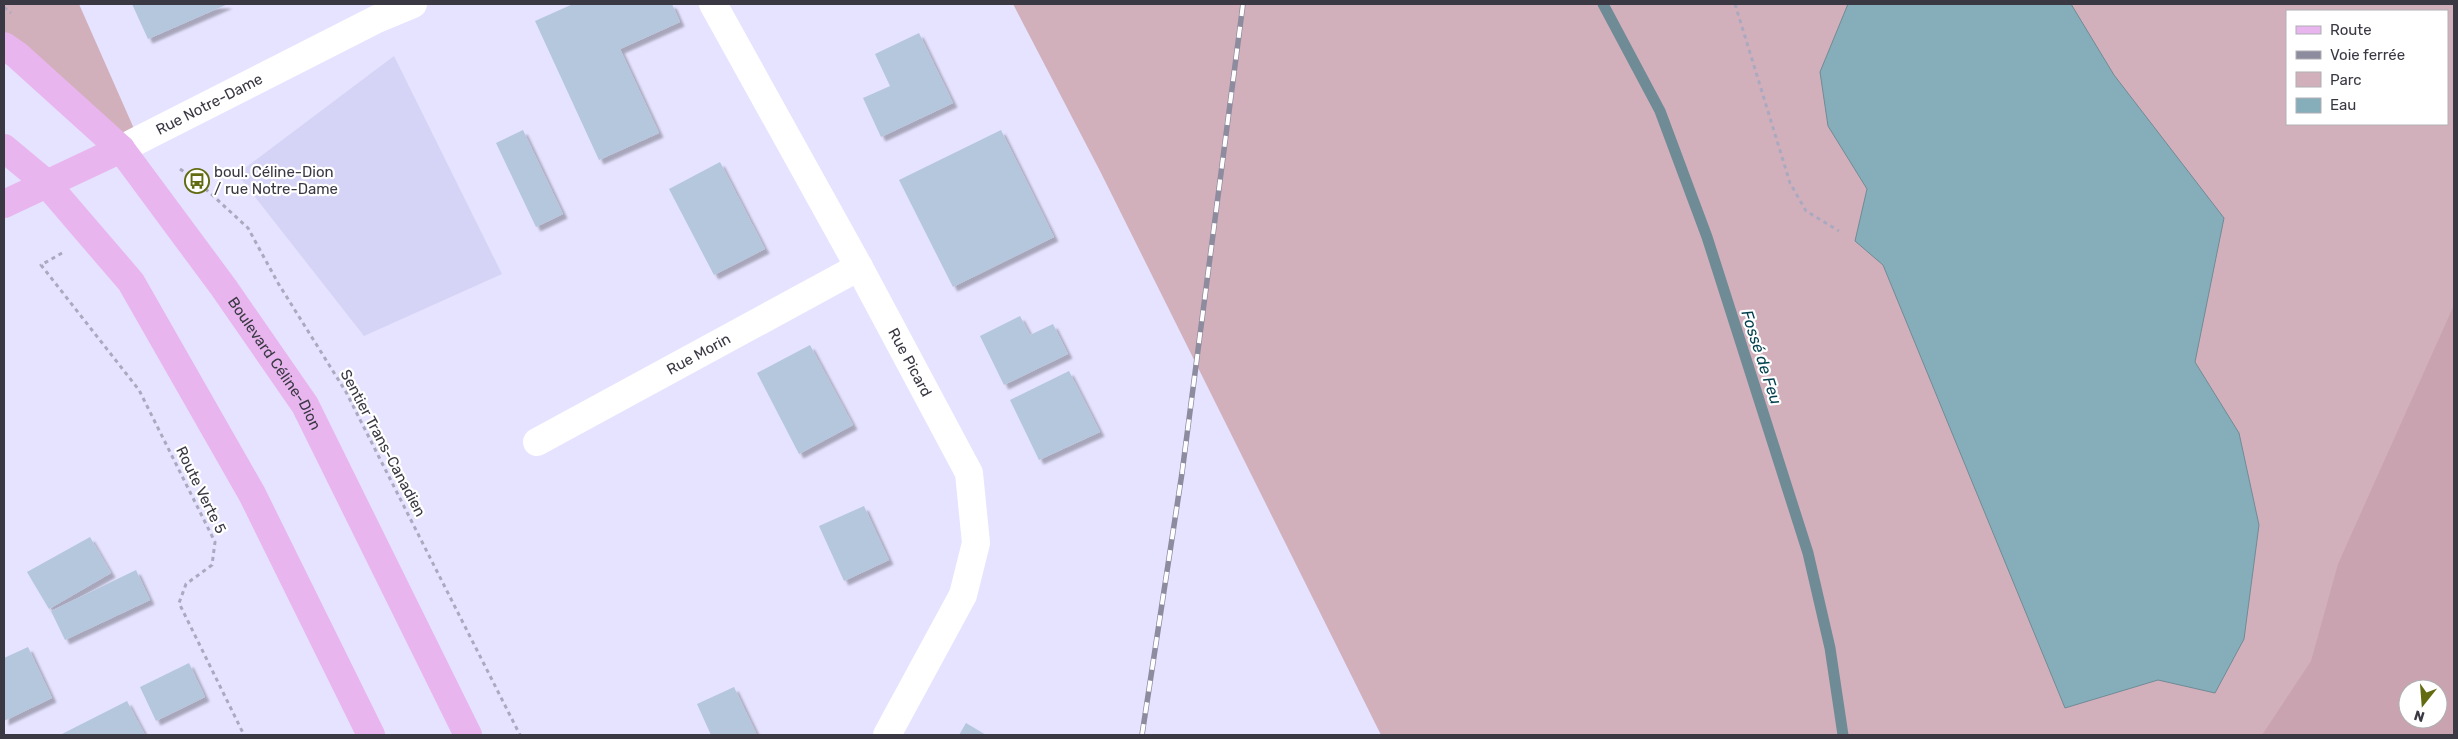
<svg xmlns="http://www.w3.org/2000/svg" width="2458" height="739" font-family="Rubik,sans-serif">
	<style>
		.built { fill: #d6d4f6 }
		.green { fill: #d2b0bb; fill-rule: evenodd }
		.forest { fill: #c9a3af; fill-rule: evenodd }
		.water { fill: #86aeba; stroke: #6f8b96 }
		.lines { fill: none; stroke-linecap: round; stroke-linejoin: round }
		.stream { stroke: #6f8b96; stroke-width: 11 }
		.building { fill: #b5c7dd; filter: url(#shadow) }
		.path { stroke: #aba9bf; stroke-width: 3; stroke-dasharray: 4 4; stroke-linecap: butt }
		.minor { stroke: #fff; stroke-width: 28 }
		.major { stroke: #e8b5ee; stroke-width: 28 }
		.rail-casing { stroke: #8d8b9e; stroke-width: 5.5 }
		.rail { stroke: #fff; stroke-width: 4; stroke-dasharray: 11; stroke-linecap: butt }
		.labels { text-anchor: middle; stroke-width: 4.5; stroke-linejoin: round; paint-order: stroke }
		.street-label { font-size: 15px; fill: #393843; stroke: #fff }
		.poi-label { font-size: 15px; fill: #393843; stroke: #fff; text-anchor: start }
		.water-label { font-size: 16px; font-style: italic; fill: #03414f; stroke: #fff }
	</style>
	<defs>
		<filter id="shadow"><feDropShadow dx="4.5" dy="4.5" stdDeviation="1" flood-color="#0004"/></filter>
	</defs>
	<rect width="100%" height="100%" fill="#e5e3ff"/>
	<path class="built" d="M394,56l108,218 -138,62 -127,-162z"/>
	<path class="green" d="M4,4h75l60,136 -18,9 -117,-103z
		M1013,4h1441v731h-1073l-281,-564zM2287,11h160v113h-160zM2408,689h30v30h-30z"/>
	<path class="forest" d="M2454,305v430h-192l49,-74 27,-97zM2408,689h30v30h-30z"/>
	<path class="water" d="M1848,4h223l43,71 110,143 -29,144 44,71 20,92 -15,114 -29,54 -57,-13 -93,28 -182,-443 -28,-24 12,-52 -39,-63 -8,-54z"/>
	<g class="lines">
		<path class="stream" d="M1603,4l57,107 47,126 101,316 22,95 13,87"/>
	</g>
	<path class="building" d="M132,4h96l-80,35z
		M573,4h99l8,18 -60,27 39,84 -60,27 -64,-139z
		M919,33l34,70 -72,34 -18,-39 27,-12 -15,-32z
		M523,130l40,84 -27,13 -40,-84z
		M1001,130l53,107 -101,50 -54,-107z
		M720,162l45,87 -51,26 -45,-86z
		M1020,316l10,19 23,-11 15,30 -64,31 -24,-49z
		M810,345l43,80 -54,29 -42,-81z
		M1069,371l31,61 -61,28 -29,-60z
		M864,506l25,54 -45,21 -25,-55z
		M90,537l21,36 -62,36 -22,-37z
		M136,570l14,30 -85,40 -14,-29z
		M28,647l24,51 -48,23v-63z
		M189,663l16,34 -49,24 -16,-34z
		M734,687l23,48h-46l-14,-31z
		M127,701l18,34h-85z
		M966,723l20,12h-27z"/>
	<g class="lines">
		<path class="path" d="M1735,4l55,179 16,28 33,20
			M4,7l7,6
			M180,169l17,12 51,47 30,55 68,109 174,343
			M62,253l-21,12 98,125 76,152 -3,23 -26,19 -7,19 65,132"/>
		<g class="minor">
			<path id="s1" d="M713,4l146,263 110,206 7,70 -13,52 -76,140"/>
			<path id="s2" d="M121,149l256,-130 36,-15"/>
			<path id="s3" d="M537,442l322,-175"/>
		</g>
		<g class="major">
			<path id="s4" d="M4,46l13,9 104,94 103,139 81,117 163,330"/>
			<path d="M4,148l42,35 85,99 121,212 119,241"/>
			<path d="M4,204l117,-55"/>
		</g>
		<defs>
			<path id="rail" d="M1142,735l40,-262 61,-469"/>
		</defs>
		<use href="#rail" class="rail-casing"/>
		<use href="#rail" class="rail"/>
	</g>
	<defs>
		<symbol id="bus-ring" viewBox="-11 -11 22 22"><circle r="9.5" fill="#fff" stroke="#636b11" stroke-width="1.5"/><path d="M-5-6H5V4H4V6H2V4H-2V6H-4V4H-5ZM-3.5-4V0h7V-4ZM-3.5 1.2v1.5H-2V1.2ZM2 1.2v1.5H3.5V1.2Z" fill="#636b11"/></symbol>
	</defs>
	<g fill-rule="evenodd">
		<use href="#bus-ring" x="183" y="167" width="28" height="28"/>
	</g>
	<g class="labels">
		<g class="street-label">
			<text dy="5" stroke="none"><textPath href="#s2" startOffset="99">Rue Notre-Dame</textPath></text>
			<text dy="5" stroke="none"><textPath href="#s3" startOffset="184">Rue Morin</textPath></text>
			<text dy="5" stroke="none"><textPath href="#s1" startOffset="409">Rue Picard</textPath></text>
			<text dy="5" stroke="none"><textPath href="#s4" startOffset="420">Boulevard Céline-Dion</textPath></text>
			<text transform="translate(383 443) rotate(62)" y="5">Sentier Trans-Canadien</text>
			<text transform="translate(201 490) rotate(64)" y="5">Route Verte 5</text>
		</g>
		<g class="poi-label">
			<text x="214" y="177">boul. Céline-Dion<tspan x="214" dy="17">/ rue Notre-Dame</tspan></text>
		</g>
		<g class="water-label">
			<text transform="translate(1762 357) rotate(72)" y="6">Fossé de Feu</text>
		</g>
	</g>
	<rect width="2458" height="739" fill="none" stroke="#393843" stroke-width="10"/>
	<rect x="2286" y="10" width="162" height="115" fill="#ffffff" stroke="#b0afb4"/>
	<rect x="2296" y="26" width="25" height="8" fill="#e8b5ee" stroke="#b0afb4"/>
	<text x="2330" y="35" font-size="15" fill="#393843">Route</text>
	<rect x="2296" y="51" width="25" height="8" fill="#8d8b9e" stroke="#b0afb4"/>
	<text x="2330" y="60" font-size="15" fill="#393843">Voie ferrée</text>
	<rect x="2296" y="72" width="25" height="15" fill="#d2b0bb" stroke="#b0afb4"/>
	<text x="2330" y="85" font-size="15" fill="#393843">Parc</text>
	<rect x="2296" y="98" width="25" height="15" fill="#86aeba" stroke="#b0afb4"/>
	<text x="2330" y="110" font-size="15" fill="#393843">Eau</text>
	<g transform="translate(2423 704) rotate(197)"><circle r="24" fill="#ffffff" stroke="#b0afb4"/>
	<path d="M0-4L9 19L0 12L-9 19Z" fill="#636b11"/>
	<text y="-8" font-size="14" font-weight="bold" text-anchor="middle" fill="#393843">N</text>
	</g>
</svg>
